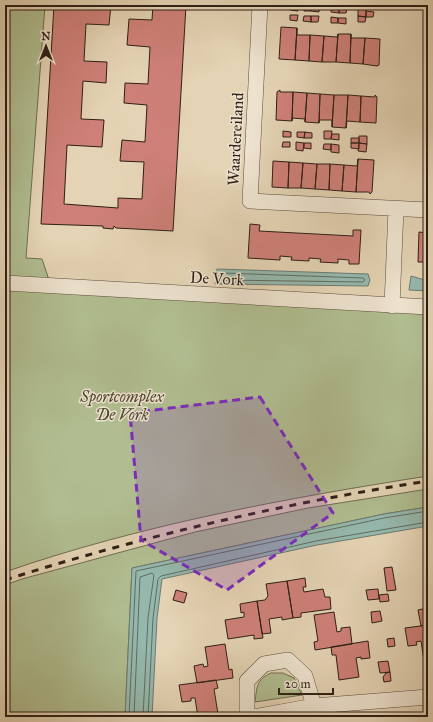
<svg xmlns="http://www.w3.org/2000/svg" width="433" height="722" font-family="'IM FELL Great Primer',serif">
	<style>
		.green { fill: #b0bd90; stroke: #6e6e52 }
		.water { fill: #95b8ad; stroke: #6b7b70 }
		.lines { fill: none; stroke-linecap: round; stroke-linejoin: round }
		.shore { stroke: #616c61; stroke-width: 1 }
		.building { fill: #ce8078; stroke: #2d1f15 }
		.minor-casing { stroke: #5b4c3d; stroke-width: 16 }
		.minor { stroke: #ede2ce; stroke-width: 15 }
		.rail { stroke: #2d1f15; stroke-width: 3; stroke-dasharray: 7 7; stroke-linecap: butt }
		.marked { fill: #7b2cbf; fill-opacity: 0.2; stroke: #7b2cbf; stroke-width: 3; stroke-dasharray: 8 5; stroke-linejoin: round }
		.labels { text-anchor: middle; stroke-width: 3; stroke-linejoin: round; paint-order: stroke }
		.street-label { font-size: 16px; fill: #2d1f15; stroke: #ede2ce }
		.park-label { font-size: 16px; font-style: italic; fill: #4e4634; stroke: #ede2ce }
	</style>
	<rect width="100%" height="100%" fill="#e4d3b4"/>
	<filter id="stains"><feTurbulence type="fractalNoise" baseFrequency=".005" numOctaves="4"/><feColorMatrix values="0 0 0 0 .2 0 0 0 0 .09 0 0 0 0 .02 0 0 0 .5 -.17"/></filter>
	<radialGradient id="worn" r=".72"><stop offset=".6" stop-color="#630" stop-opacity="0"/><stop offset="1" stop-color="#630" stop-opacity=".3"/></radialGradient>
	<path class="green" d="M5,5h40l-19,253 16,1 8,24 378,25v168c-141,22 -288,49 -423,96z
		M428,489v18l-44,7 -252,54 -7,149h-120v-132l17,-6 173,-47 113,-24z
		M271,673h12l11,5 8,17 -47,7c2,-15 1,-22 16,-29z"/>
	<path class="water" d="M217,269l151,5 2,6 -2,6 -153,-2z
		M411,276l17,5v10l-19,-1z
		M428,507v19l-111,19 -155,34 -5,39 -5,99h-27l7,-149 252,-54z"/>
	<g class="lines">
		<path class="shore" d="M223,273l140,5 2,2 -2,2 -141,-2 -2,-2z
			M129,717l7,-146 248,-53 44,-7
			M134,717l6,-140 12,-4 2,2 -6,43 -5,99
			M148,717l5,-99 5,-39 3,-3 155,-35 112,-19"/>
	</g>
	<path class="building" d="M54,5h57l-2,20 -23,-1 -2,37 23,1 -1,21 -23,-2 -2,38 23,1 -2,27 -35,-2 -3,59 54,4v-10l24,1 2,-37 -24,-1 2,-21 23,2 2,-37 -23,-2 1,-20 23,1 2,-37 -23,-2 2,-26 23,1 1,-15h33l-13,226 -57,-3 -2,-2 -1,3 -10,-1v-2l-62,-2z
		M290,5h8v6l-8,-1z
		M304,5l8,1 -1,5h-7z
		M331,5h8v8l-8,-1z
		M312,6h7v6l-8,-1z
		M339,8h8l-1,5h-7z
		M358,8l8,1v8l-8,-1z
		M366,11l8,1 -1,5h-7z
		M290,15h8l-1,6 -7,-1z
		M304,16h7v6l-8,-1z
		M311,16h8l-1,6h-7z
		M358,16l8,1 -1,5h-7z
		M331,17l7,1v5h-7z
		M338,18h8v6l-8,-1z
		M281,27l16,1 -2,32 -16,-1z
		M297,28v7h13l-1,26 -14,-1z
		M338,34h13l-1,29 -14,-1z
		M338,34l-2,28h-14l2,-26 13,1z
		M351,34v4h14l-2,26 -13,-1z
		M310,35l14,1 -2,26 -13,-1z
		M365,38l15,1 -1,26 -2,1 -14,-2z
		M280,90v2h13l-1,29 -16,-1 1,-28z
		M293,92l14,1 -2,29v-3l-13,-1v3z
		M307,93l13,1 -1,29 -14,-1z
		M320,94l14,1 -2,32v-7h-13v3z
		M334,95h14l-2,33 -14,-1z
		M348,95l13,1 -1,26 -13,-1 -1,7z
		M375,95l2,2 -1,26 -16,-1 1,-26 14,1z
		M283,131l8,1v5h-8z
		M324,131h8l-1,8h-7z
		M297,132h8l-1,6 -7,-1z
		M305,132l7,1v5h-8z
		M332,134h7v6l-8,-1z
		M359,136h8v8l-8,-1z
		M351,138h8v5h-8z
		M283,142h7v5h-8z
		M296,142l8,1 -1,8 -7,-1z
		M304,143h7v6l-7,-1z
		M351,143h8v6l-8,-1z
		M359,143l8,1 -1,8 -8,-1z
		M324,144h7v6l-8,-1z
		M331,144l8,1v8l-8,-1z
		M358,159l-2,33 -14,-1 2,-26 13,1z
		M358,159l16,1 -2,32 -2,2 -1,-2h-13z
		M273,161l16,1 -1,26 -16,-1z
		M289,162l14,1 -2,25h-13z
		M303,163l14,1 -2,25 -14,-1z
		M317,164h13l-1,26 -14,-1z
		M330,164l14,1 -2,26 -13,-1z
		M250,224l10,1 -1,6 94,5v-6h8l-2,34h-10v-4l-11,-1v4l-18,-1 1,-3 -12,-1v3l-18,-1 1,-3 -12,-1v4l-32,-2z
		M419,232l9,1v29h-10z
		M392,567l4,23 -9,1 -3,-23z
		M305,578l1,9h-3l1,5 19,-3 2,8h5l1,12 -30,4v4l-8,1 -6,-37z
		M287,581l6,37 -11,2v-3l-13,2 2,14 -9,1 -5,-33 8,-1 3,-4 -2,-12z
		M378,589l1,10 -11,1 -2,-10z
		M176,590l11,3 -3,10 -11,-3z
		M388,594l1,7 -9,1 -1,-7z
		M257,601l6,37 -9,1v-4l-26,4 -3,-19 19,-3v-5l-3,1 -1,-9z
		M427,608l1,17 -7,1 -3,-16z
		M380,611l2,10 -10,2 -1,-11z
		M334,612l3,20 4,-1v-3l9,-1 2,17 -37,6 -1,-8 4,-1 -4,-26z
		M428,625v35l-4,1 -3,-20 -5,1 1,3 -9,1 -3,-18z
		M394,638l1,8 -7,1 -1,-8z
		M368,641l2,17 -9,1v-2l-5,1 3,19 -20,3 -3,-25h-4l-1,-8z
		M225,644l4,26 3,-1 1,9 -36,5 -3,-17 9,-2 1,3 4,-1 -3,-19z
		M388,661l2,11 -10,1 -2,-11z
		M390,672l1,9 -7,1 -1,-5 3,-4z
		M216,680l2,8 -4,1 4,25 -20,3 -3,-19h-4v3l-9,1 -3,-17z"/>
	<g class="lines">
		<defs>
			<path id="minor" d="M260,5l-10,196 178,9
				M5,283l423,24
				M392,306l4,-97
				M247,717v-36l17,-17 24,-4 17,16 9,30 114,-9
				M253,717l61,-11"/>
		</defs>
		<use href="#minor" class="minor-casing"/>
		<use href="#minor" class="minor"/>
		<path class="rail" d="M5,580c138,-44 280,-77 423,-99"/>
	</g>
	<path class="marked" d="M260,397l73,116 -106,77 -86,-50 -11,-127z"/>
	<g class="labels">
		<g class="street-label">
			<text transform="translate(235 139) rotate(-87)" y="6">Waardereiland</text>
			<text transform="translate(217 278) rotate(3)" y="6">De Vork</text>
		</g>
		<g class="park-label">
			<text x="122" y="402">Sportcomplex<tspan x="122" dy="18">De Vork</tspan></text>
		</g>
	</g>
	<rect width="433" height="722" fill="none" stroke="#e4d3b4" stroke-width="20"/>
	<rect x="6" y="6" width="421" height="710" fill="none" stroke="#2d1f15" stroke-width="2"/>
	<rect x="10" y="10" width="413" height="702" fill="none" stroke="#2d1f15"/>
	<g transform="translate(46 46)" stroke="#ede2ce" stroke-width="3" paint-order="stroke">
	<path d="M0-3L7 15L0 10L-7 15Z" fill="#2d1f15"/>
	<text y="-6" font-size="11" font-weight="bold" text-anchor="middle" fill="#2d1f15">N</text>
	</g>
	<path d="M279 688v6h54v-6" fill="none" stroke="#2d1f15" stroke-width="2"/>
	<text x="285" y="688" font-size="12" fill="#2d1f15" stroke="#ede2ce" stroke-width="3" paint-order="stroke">20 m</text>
	<rect width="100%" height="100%" filter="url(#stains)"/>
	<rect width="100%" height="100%" fill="url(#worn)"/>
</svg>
